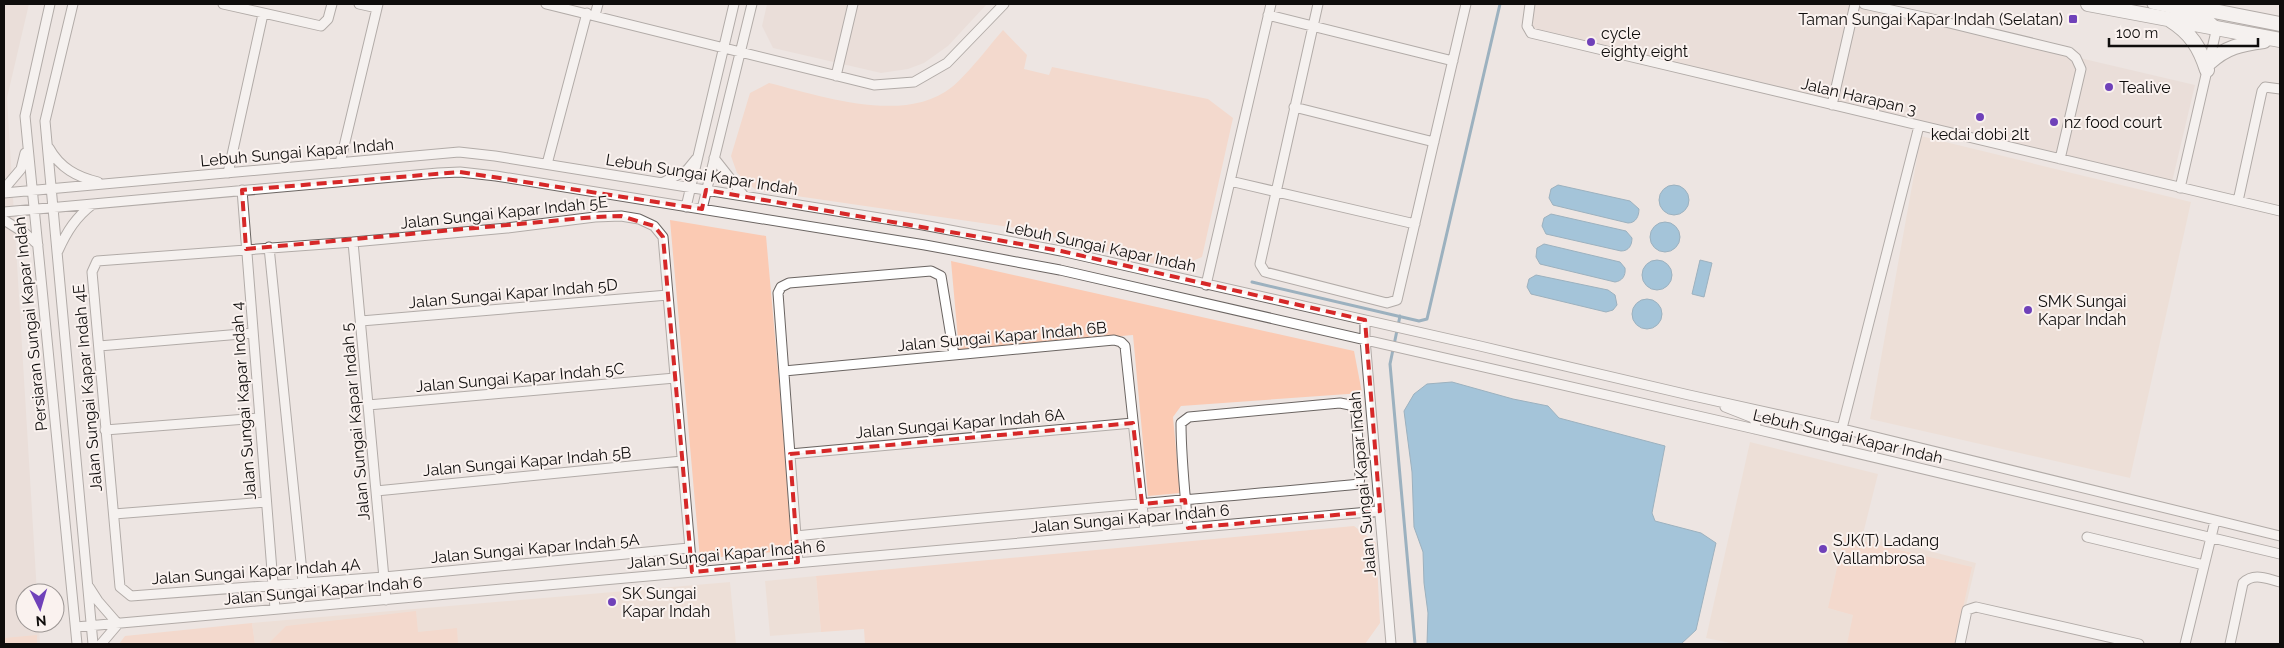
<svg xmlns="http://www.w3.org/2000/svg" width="2284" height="648" font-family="Raleway,sans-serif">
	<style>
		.built { fill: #e6d6cf }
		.education { fill: #eed8cb }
		.green { fill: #fbcab3 }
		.water { fill: #4d9cce; stroke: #3a7194 }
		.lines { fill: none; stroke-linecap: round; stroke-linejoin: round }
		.stream { stroke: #3a7194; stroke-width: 3 }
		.minor-casing { stroke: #6b6562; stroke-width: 11 }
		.trunk-casing { stroke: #6b6562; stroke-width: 16 }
		.minor { stroke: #fff; stroke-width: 9 }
		.trunk { stroke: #fff; stroke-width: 14 }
		.marked { fill: none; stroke: #d62828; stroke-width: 4; stroke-dasharray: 10 6; stroke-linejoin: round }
		.poi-dot { fill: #6f41b9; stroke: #faf2ef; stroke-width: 2 }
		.labels { text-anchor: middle; stroke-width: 4; stroke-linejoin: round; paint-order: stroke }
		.poi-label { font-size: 16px; fill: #0f0d0c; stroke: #faf2ef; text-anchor: start }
		.street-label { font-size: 16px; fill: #0f0d0c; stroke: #faf2ef }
	</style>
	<rect width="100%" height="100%" fill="#ede5e2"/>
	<path class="built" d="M4,4h25l-22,94 30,495h-12v30h14l1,21h-36z
		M767,4h220l-39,42 -24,17 -16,6 -27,4 -108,-25 -11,-22z
		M1533,4h316l346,81 -23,97 -640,-152 -2,-5z"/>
	<path class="education" d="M1921,136l270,66 -61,276 -260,-59z
		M1750,442l128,32 -15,60 113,29 -19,81h-222l-29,-6z
		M816,576l5,56 -51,4 -5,-55z
		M730,582l6,62h-481l-3,-21z"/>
	<path class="green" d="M1003,30l24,25 -3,14 25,6 3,-8 156,32 25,19 -31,139 -29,12 -150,-40 -267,-39 -19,-17 -6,-17 19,-63 19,-10c52,13 136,42 183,4 16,-13 37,-41 51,-57z
		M670,220l96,16 28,314 -94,9z
		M951,261l403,90 8,42 -181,13 -8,11 7,76 -32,3 -15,-161 -174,15z
		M1354,526l22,17 4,80 -15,21h-500l-1,-15 -43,3 -5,-56z
		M1844,537l128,30 -17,77h-108l6,-29 -25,-7z
		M416,611l2,21 39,-4 1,16h-190l18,-18z
		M252,623l3,21h-136l6,-8z
		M37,635v9h-33v-6z"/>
	<path class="water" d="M1558,185l72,16 9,8c0,7 -3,14 -11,14l-75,-18 -4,-7 2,-9z
		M1659 200a15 15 0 1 1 30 0a15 15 0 1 1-30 0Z
		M1551,214l75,17 6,7c0,7 -3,13 -11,13l-75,-17 -4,-8 2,-8z
		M1650 237a15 15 0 1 1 30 0a15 15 0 1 1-30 0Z
		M1544,244l76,18 5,6c1,8 -3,13 -10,14l-75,-18 -4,-7 1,-9z
		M1700,260l12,3 -8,34 -12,-3z
		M1642 275a15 15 0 1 1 30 0a15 15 0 1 1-30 0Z
		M1536,275l72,15 7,5 2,10 -4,5 -7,2 -75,-18 -4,-7 2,-8z
		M1632 314a15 15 0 1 1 30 0a15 15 0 1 1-30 0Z
		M1452,382l61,17 35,7 11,12 106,28 -13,67 3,8 46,12 15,10 -20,87 -15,14h-254l1,-31 -4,-30 -1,-31 -9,-25 -2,-55 -8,-61 10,-17 13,-10z"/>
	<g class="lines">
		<path class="stream" d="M1252,282l167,39 8,-2 73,-315
			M1400,316l-10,48 25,280"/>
		<defs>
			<path id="minor" d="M50,4l-25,112 52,528
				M73,4l-28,117 48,523
				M223,4l98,22 7,-7 4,-15
				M359,4l18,4
				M546,4l328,81 40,-3 33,-19 57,-59
				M1318,4l-58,260 5,8 122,31 10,-3 69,-296
				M1530,4l-3,22 4,7 749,178
				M1864,4l73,16
				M2152,4l53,12 12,11
				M595,15l3,-11
				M1268,15l185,46
				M1945,22l124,30 7,6 5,11 -21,90
				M836,76l17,-72
				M1832,105l23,-101
				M1294,107l140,35
				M49,148c11,20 28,29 49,34
				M714,158l30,38
				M340,163l38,-159
				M547,164l40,-151
				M228,173l35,-159
				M1230,181l185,43
				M662,183l25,-13 9,-11
				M2180,188l37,-161
				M4,189l17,-20 4,-16
				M242,190l33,419
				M4,193l455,-41 36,4 428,69 138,26 419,95 209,49 154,34 437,107
				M2238,201l24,-110 3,-4 15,2
				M686,207l48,-203
				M702,209l50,-205
				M4,212l434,-39 22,-1 36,4 429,69 135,25 695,159 525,125
				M4,220l22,14 12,11
				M353,242l33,358
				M269,247l34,335
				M58,251c9,-20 18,-34 35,-47
				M1206,285l65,-281
				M1365,320v19l26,305
				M361,321l307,-26
				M99,346l154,-13
				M954,355l-13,-79 -10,-5 -142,12 -8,4 -3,6 18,243c185,-19 370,-34 554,-51l9,-1 1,-8 -4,-65 -6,-6 -10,-2 -151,14 -8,6c0,35 4,70 7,105
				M784,371l330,-31 7,2 4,4 20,186
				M368,405l307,-27
				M1725,407l28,11 3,5 -1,6
				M105,430l154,-12
				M1837,448l82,-322
				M790,454l343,-31
				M376,491l306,-30
				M114,514l152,-12
				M796,536l2,26
				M2087,537l117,28
				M689,548l-305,29 -253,19 -11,-9 -28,-315 5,-11 256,-19 154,-14 88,-11 26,-1 18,3 15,7 9,11 29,335
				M89,587l9,14 20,23
				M76,627l1304,-116
				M101,644l17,-20
				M1960,644l7,-34 9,-3 163,37
				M2185,644l30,-123
				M2230,644l13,-61c11,-11 24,-4 37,-1"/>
			<path id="trunk" d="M2088,4l192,36
				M2178,4l102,20
				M2170,20c21,13 30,28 37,50
				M2209,63c17,-16 32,-19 55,-22"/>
		</defs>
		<use href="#minor" class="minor-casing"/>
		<use href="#trunk" class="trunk-casing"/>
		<use href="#minor" class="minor"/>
		<use href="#trunk" class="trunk"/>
	</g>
	<path d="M0 0H2284V648H0ZM460,172l242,37 4,-19 355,61 304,69 15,191 -192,17 -3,-28 -43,4 -9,-81 -343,31 8,108 -106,10 -29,-335 -9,-11 -33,-10 -26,1 -349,32 -4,-59z" fill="#ede5e2" fill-opacity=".55" fill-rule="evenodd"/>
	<path class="marked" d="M460,172l242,37 4,-19 355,61 304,69 15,191 -192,17 -3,-28 -43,4 -9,-81 -343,31 8,108 -106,10 -29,-335 -9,-11 -33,-10 -26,1 -349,32 -4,-59z"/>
	<g class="poi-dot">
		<rect x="2068" y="14" width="10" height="10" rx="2.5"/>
		<circle cx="1591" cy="42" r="5"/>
		<circle cx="2109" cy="87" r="5"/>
		<circle cx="1980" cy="117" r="5"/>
		<circle cx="2054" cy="122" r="5"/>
		<circle cx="2028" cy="310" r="5"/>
		<circle cx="1823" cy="549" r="5"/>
		<circle cx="612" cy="602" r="5"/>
	</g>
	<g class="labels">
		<g class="poi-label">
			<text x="2063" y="25" text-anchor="end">Taman Sungai Kapar Indah (Selatan)</text>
			<text x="1601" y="39">cycle<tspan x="1601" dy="18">eighty eight</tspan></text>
			<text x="2119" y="93">Tealive</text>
			<text x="2064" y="128">nz food court</text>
			<text x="1980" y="140" text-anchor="middle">kedai dobi 2lt</text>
			<text x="2038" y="307">SMK Sungai<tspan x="2038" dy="18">Kapar Indah</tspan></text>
			<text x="1833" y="546">SJK(T) Ladang<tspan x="1833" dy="18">Vallambrosa</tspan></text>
			<text x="622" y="599">SK Sungai<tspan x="622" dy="18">Kapar Indah</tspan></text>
		</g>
		<g class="street-label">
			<text transform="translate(1859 96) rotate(13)" y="6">Jalan Harapan 3</text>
			<text transform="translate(297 152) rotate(-5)" y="6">Lebuh Sungai Kapar Indah</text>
			<text transform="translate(702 174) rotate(9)" y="6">Lebuh Sungai Kapar Indah</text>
			<text transform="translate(504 212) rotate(-6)" y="6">Jalan Sungai Kapar Indah 5E</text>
			<text transform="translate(1101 246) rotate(12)" y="6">Lebuh Sungai Kapar Indah</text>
			<text transform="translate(513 293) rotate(-5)" y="6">Jalan Sungai Kapar Indah 5D</text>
			<text transform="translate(30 324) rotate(-96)" y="6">Persiaran Sungai Kapar Indah</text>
			<text transform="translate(1002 336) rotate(-5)" y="6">Jalan Sungai Kapar Indah 6B</text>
			<text transform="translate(520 377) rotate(-5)" y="6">Jalan Sungai Kapar Indah 5C</text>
			<text transform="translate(87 388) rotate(-95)" y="6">Jalan Sungai Kapar Indah 4E</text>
			<text transform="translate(243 401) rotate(-94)" y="6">Jalan Sungai Kapar Indah 4</text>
			<text transform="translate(355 422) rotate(-95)" y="6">Jalan Sungai Kapar Indah 5</text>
			<text transform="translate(960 423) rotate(-5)" y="6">Jalan Sungai Kapar Indah 6A</text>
			<text transform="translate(1848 436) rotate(13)" y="6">Lebuh Sungai Kapar Indah</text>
			<text transform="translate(527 461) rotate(-5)" y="6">Jalan Sungai Kapar Indah 5B</text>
			<text transform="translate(1362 484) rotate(-95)" y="6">Jalan Sungai Kapar Indah</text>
			<text transform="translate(1130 518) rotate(-5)" y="6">Jalan Sungai Kapar Indah 6</text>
			<text transform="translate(535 548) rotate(-5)" y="6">Jalan Sungai Kapar Indah 5A</text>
			<text transform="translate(726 554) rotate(-5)" y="6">Jalan Sungai Kapar Indah 6</text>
			<text transform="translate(256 571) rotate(-4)" y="6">Jalan Sungai Kapar Indah 4A</text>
			<text transform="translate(323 590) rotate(-5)" y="6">Jalan Sungai Kapar Indah 6</text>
		</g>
	</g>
	<rect width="2284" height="648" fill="none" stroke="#0f0d0c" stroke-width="10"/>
	<g transform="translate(40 608) rotate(175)"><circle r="24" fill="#faf2ef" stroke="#9c9694"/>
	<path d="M0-4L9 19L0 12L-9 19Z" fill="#6f41b9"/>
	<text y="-8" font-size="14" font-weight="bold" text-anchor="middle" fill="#0f0d0c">N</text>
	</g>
	<path d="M2109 38v8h149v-8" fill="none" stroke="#0f0d0c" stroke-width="2.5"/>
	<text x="2116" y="38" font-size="15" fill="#0f0d0c" stroke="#faf2ef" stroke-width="4" paint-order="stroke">100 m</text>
</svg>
